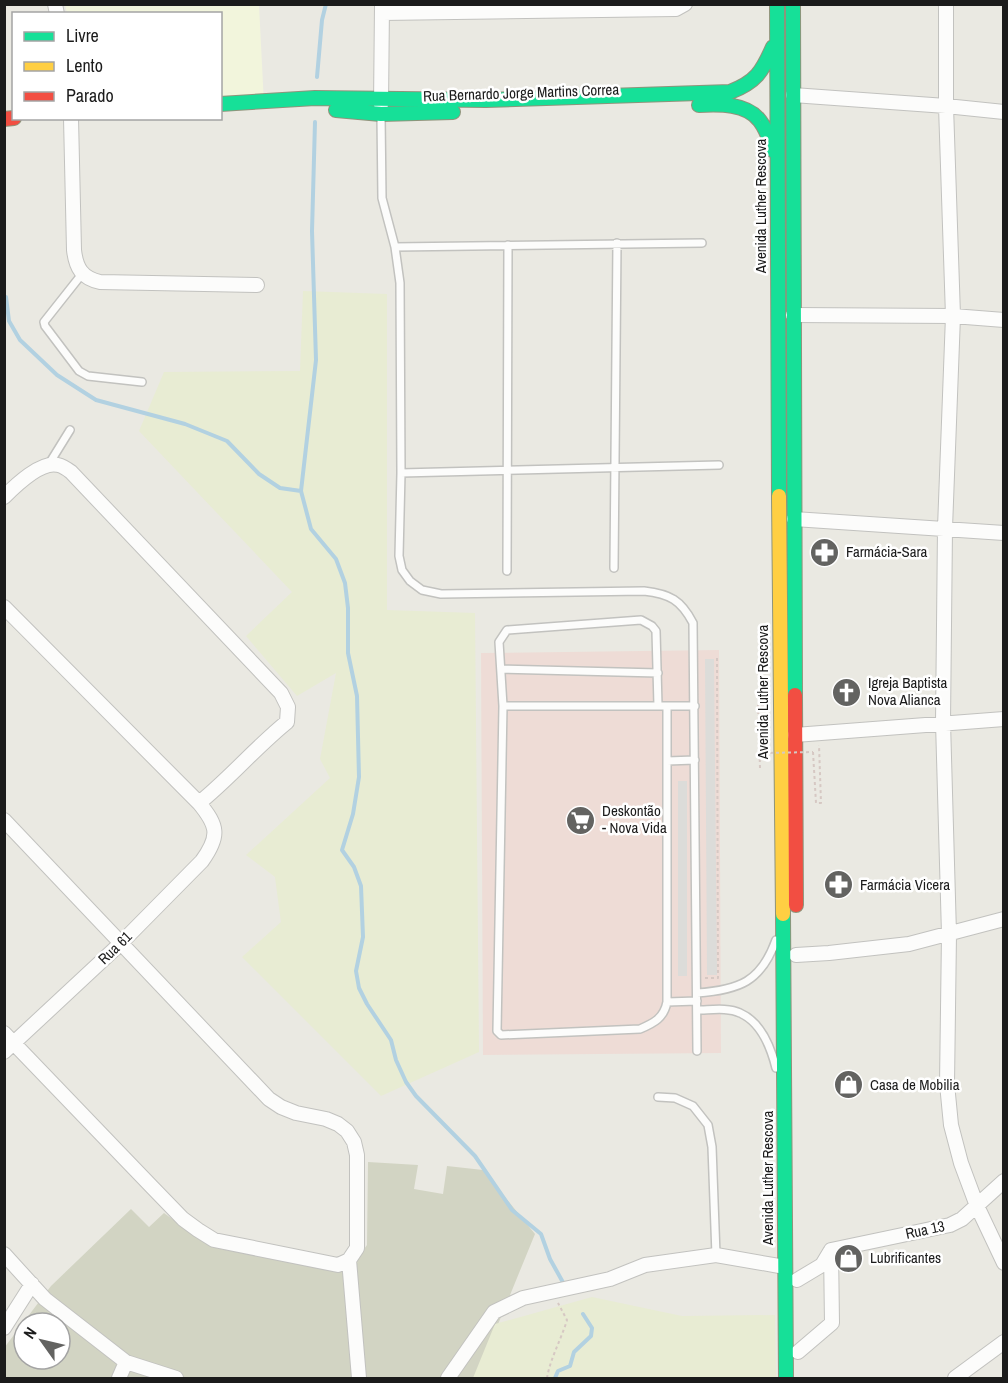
<svg xmlns="http://www.w3.org/2000/svg" width="1008" height="1383" font-family="'Archivo Narrow',sans-serif">
	<style>
		.commercial { fill: #eedcd6 }
		.education { fill: #f2f5dc }
		.construction { fill: #d2d4c3; fill-rule: evenodd }
		.farmland { fill: #e8ecd3 }
		.parking { fill: #dcdcd9 }
		.lines { fill: none; stroke-linecap: round; stroke-linejoin: round }
		.stream { stroke: #b2d1e1; stroke-width: 4 }
		.lane-casing { stroke: #c2c2bf; stroke-width: 10 }
		.street-casing { stroke: #c2c2bf; stroke-width: 16 }
		.fast-casing { stroke: #8f947b; stroke-width: 16 }
		.slow-casing { stroke: #8f947b; stroke-width: 16 }
		.jam-casing { stroke: #8f947b; stroke-width: 16 }
		.path { stroke: #d6c8c3; stroke-width: 2; stroke-dasharray: 3 3; stroke-linecap: butt }
		.lane { stroke: #fcfcfb; stroke-width: 7 }
		.street { stroke: #fcfcfb; stroke-width: 14 }
		.fast { stroke: #16e098; stroke-width: 14 }
		.slow { stroke: #ffcf43; stroke-width: 14 }
		.jam { stroke: #f24e42; stroke-width: 14 }
		.path-bridge { stroke: #d6c8c3; stroke-width: 2; stroke-dasharray: 3 3; stroke-linecap: butt }
		.labels { text-anchor: middle; stroke-width: 5; stroke-linejoin: round; paint-order: stroke }
		.street-label { font-size: 15px; fill: #1b1b1b; stroke: #fff }
		.poi-label { font-size: 15px; fill: #1b1b1b; stroke: #fff; text-anchor: start }
	</style>
	<rect width="100%" height="100%" fill="#eae9e2"/>
	<path class="commercial" d="M719,650l2,403 -238,2 -2,-402z"/>
	<path class="education" d="M65,5h194l5,99 -43,-1 -1,-89 -153,-1z"/>
	<path class="construction" d="M368,1162l50,3 -4,24 29,5 4,-28 36,4 52,64 -59,144h-471l-1,-30 47,-62 80,-77 18,18 15,-14 47,34 120,24 21,-5 15,-21zM24,1323h36v36h-36z"/>
	<path class="farmland" d="M303,291l84,3v316l88,3 4,439 -98,44 -139,-139 39,-35 -6,-45 -29,-22 84,-77 -10,-19 16,-86 -39,23 -51,-60 46,-44 -153,-161 25,-59 136,-1z
		M592,1297l90,19 93,-1 1,63h-303l22,-54z"/>
	<path class="parking" d="M705,659h9l3,316h-10z
		M678,781h9v195h-9z"/>
	<g class="lines">
		<path class="stream" d="M317,77l5,-57 4,-16
			M315,122l-3,109 4,129 -15,131 10,38 25,30 9,24 3,25v45l9,43 2,81 -6,37 -11,36 12,17 7,19 2,51 -7,34 3,17 8,16 24,36 5,20 10,22 10,14 59,60 37,54 29,24 9,25 15,27
			M6,297l3,24 11,19 37,35 39,25 89,24 42,17 32,33 21,14 21,3
			M555,1378l3,-7 12,-5 4,-14 17,-16 1,-8 -9,-14"/>
		<defs>
			<path id="lane" d="M381,116l1,82 13,49 5,36 1,190 -2,83 3,14 8,11 12,9 19,4 203,-3c26,3 37,9 49,32l4,428
				M395,247l307,-4
				M82,274l-38,48 1,4 34,45 9,5 54,6
				M49,464l21,-34
				M401,473l318,-8
				M614,568l3,-325
				M507,571l1,-326
				M501,669l157,4
				M503,706h192
				M658,706l-2,-75 -4,-5 -11,-6 -134,10 -8,12 4,64 -6,325 4,4 139,-6c14,-6 24,-11 27,-27v-296
				M667,761l28,-1
				M697,993c42,-3 64,-11 79,-53
				M667,1002l30,-1
				M697,1010c13,0 31,-3 43,3 21,9 31,35 36,55
				M658,1097l17,1 18,8 15,19 4,22 4,108"/>
			<path id="street" d="M55,4l2,10
				M946,4v102l7,210 -8,212 -2,194 6,212 -2,150 4,41 10,38 16,43 27,57
				M382,13l294,-4 9,-5
				M793,95l153,11 58,6
				M381,105l1,-100
				M71,118l3,132c2,18 8,28 26,32l157,3
				M793,315l160,1 51,4
				M4,497c12,-12 37,-36 54,-32 5,1 9,4 13,7l210,221 7,14 -1,15c-31,25 -57,56 -88,81
				M794,519l210,14
				M4,607l195,196c19,23 21,33 3,58l-81,82 -117,109
				M795,735l209,-16
				M4,820l265,279 12,8 15,6 30,6 12,5 9,7 7,11 3,13v93l-8,12 -11,5 -124,-25 -16,-10 -15,-11 -31,-32 -148,-154
				M796,955l33,-2 80,-9 95,-25
				M831,1250l119,-25 12,-6 42,-38
				M4,1254l41,45 81,63 50,16
				M349,1260l10,118
				M797,1280l25,-15 9,-15
				M4,1328l28,-44
				M798,1352l34,-29 -1,-73
				M119,1378l7,-16
				M448,1378l46,-66 29,-14 87,-19 35,-14 71,-10 69,12
				M955,1378l49,-36"/>
			<path id="fast" d="M777,4l2,492
				M793,4l2,691
				M220,104l95,-6 171,2 244,-8c26,-10 32,-20 43,-45
				M699,105c20,-1 48,-2 61,16 7,9 10,20 14,30
				M336,110l45,4 72,-2
				M783,914l3,464"/>
			<path id="slow" d="M779,496l4,418"/>
			<path id="jam" d="M4,119l10,-1
				M795,695l1,210"/>
		</defs>
		<use href="#lane" class="lane-casing"/>
		<use href="#street" class="street-casing"/>
		<use href="#fast" class="fast-casing"/>
		<use href="#slow" class="slow-casing"/>
		<use href="#jam" class="jam-casing"/>
		<path class="path" d="M813,752l3,51h5l-2,-58
			M760,768l-2,-63 6,1
			M705,978h13l-1,-323
			M547,1378c3,-19 14,-38 20,-58l-9,-17"/>
		<use href="#lane" class="lane"/>
		<use href="#street" class="street"/>
		<use href="#fast" class="fast"/>
		<use href="#slow" class="slow"/>
		<use href="#jam" class="jam"/>
		<path class="path-bridge" d="M764,753l49,-1"/>
	</g>
	<defs>
		<symbol id="pharmacy-disc" viewBox="-11 -11 22 22"><circle r="9.5" fill="#636361" stroke="#fff"/><path d="M-2-6h4v4h4v4h-4v4h-4v-4h-4v-4h4Z" fill="#fff"/></symbol>
		<symbol id="church-disc" viewBox="-11 -11 22 22"><circle r="9.5" fill="#636361" stroke="#fff"/><path d="M-1.2-6h2.4v3.5h3.3v2.4h-3.3V6h-2.4V-.1h-3.3v-2.4h3.3Z" fill="#fff"/></symbol>
		<symbol id="supermarket-disc" viewBox="-11 -11 22 22"><circle r="9.5" fill="#636361" stroke="#fff"/><path d="M-6-5.5h2.5l.6 2H6L4.5 2H-2.5L-4.4-4H-6ZM-1.5 3.2a1.3 1.3 0 1 0 .1 0ZM3 3.2a1.3 1.3 0 1 0 .1 0Z" fill="#fff"/></symbol>
		<symbol id="shop-disc" viewBox="-11 -11 22 22"><circle r="9.5" fill="#636361" stroke="#fff"/><path d="M-5-2.5h2.3a2.7 3.5 0 0 1 5.4 0H5L5.5 6h-11ZM-1.5-2.5h3a1.5 2.3 0 0 0-3 0Z" fill="#fff"/></symbol>
	</defs>
	<g fill-rule="evenodd">
		<use href="#pharmacy-disc" x="808" y="536" width="33" height="33"/>
		<use href="#church-disc" x="830" y="676" width="33" height="33"/>
		<use href="#supermarket-disc" x="564" y="804" width="33" height="33"/>
		<use href="#pharmacy-disc" x="822" y="868" width="33" height="33"/>
		<use href="#shop-disc" x="832" y="1068" width="33" height="33"/>
		<use href="#shop-disc" x="832" y="1242" width="33" height="33"/>
	</g>
	<g class="labels">
		<g class="street-label">
			<text transform="translate(521 93) rotate(-2)" y="5">Rua Bernardo Jorge Martins Correa</text>
			<text transform="translate(761 206) rotate(-90)" y="5">Avenida Luther Rescova</text>
			<text transform="translate(763 692) rotate(-90)" y="5">Avenida Luther Rescova</text>
			<text transform="translate(115 948) rotate(-44)" y="5">Rua 61</text>
			<text transform="translate(768 1178) rotate(-90)" y="5">Avenida Luther Rescova</text>
			<text transform="translate(925 1230) rotate(-12)" y="5">Rua 13</text>
		</g>
		<g class="poi-label">
			<text x="846" y="557">Farmácia-Sara</text>
			<text x="868" y="688">Igreja Baptista<tspan x="868" dy="17">Nova Alianca</tspan></text>
			<text x="602" y="816">Deskontão<tspan x="602" dy="17">- Nova Vida</tspan></text>
			<text x="860" y="890">Farmácia Vicera</text>
			<text x="870" y="1090">Casa de Mobilia</text>
			<text x="870" y="1263">Lubrificantes</text>
		</g>
	</g>
	<rect width="1008" height="1383" fill="none" stroke="#1b1b1b" stroke-width="12"/>
	<rect x="12" y="12" width="210" height="108" fill="#ffffff" stroke="#a4a4a4" stroke-width="1.5"/>
	<rect x="24" y="32" width="30" height="9" fill="#16e098" stroke="#a4a4a4" stroke-width="1.5"/>
	<text x="66" y="42" font-size="18" fill="#1b1b1b">Livre</text>
	<rect x="24" y="62" width="30" height="9" fill="#ffcf43" stroke="#a4a4a4" stroke-width="1.5"/>
	<text x="66" y="72" font-size="18" fill="#1b1b1b">Lento</text>
	<rect x="24" y="92" width="30" height="9" fill="#f24e42" stroke="#a4a4a4" stroke-width="1.5"/>
	<text x="66" y="102" font-size="18" fill="#1b1b1b">Parado</text>
	<g transform="translate(42 1341) rotate(304)"><circle r="28" fill="#ffffff" stroke="#a4a4a4" stroke-width="1.5"/>
	<path d="M0-4.5L10 22L0 15L-10 22Z" fill="#636361"/>
	<text y="-9" font-size="16" font-weight="bold" text-anchor="middle" fill="#1b1b1b">N</text>
	</g>
</svg>
